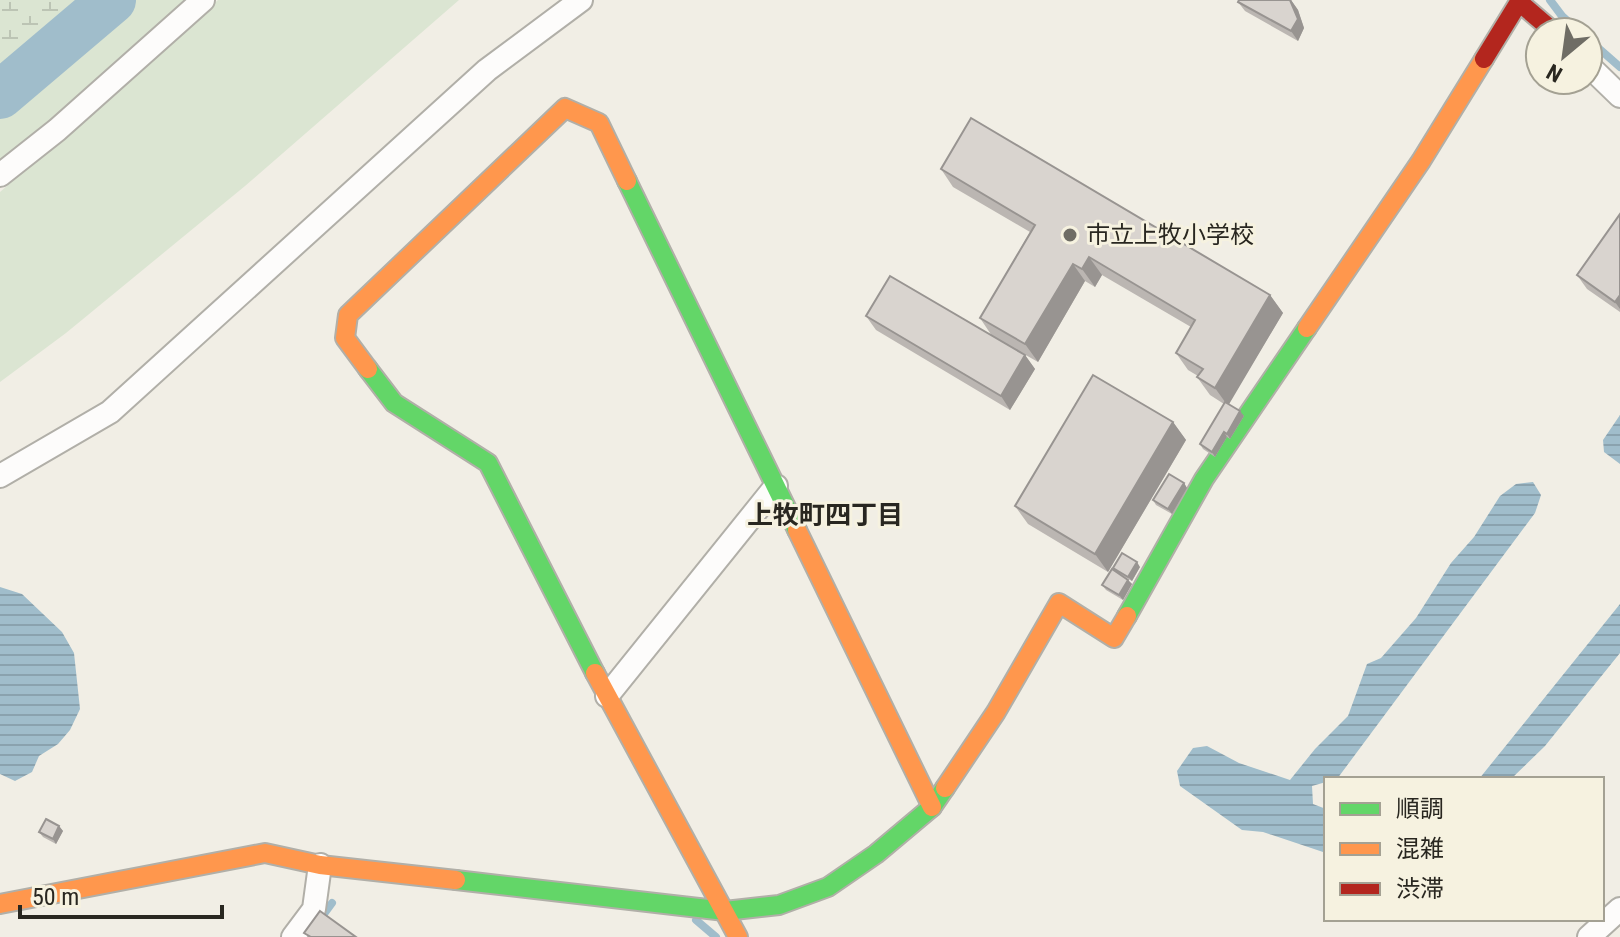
<svg xmlns="http://www.w3.org/2000/svg" width="1620" height="937" font-family="'Roboto Condensed','Noto Sans JP',sans-serif">
	<style>
		.green { fill: #dbe5d2 }
		.wetland { fill: url(#wetland-marsh) }
		.water { fill: url(#water-rules) }
		.lines { fill: none; stroke-linecap: round; stroke-linejoin: round }
		.stream { stroke: #a0bdcb; stroke-width: 8 }
		.river { stroke: #a0bdcb; stroke-width: 48 }
		.street-casing { stroke: #b1afa8; stroke-width: 26 }
		.fast-casing { stroke: #b1afa8; stroke-width: 22 }
		.slow-casing { stroke: #b1afa8; stroke-width: 22 }
		.jam-casing { stroke: #b1afa8; stroke-width: 22 }
		.street { stroke: #fdfcfb; stroke-width: 22 }
		.fast { stroke: #63d668; stroke-width: 18 }
		.slow { stroke: #ff974d; stroke-width: 18 }
		.jam { stroke: #b3261e; stroke-width: 18 }
		.wall { fill: #bbb6b2 }
		.shaded-wall { fill: #989491 }
		.building { fill: #d9d4cf; stroke: #989491; stroke-width: 2 }
		.poi-dot { fill: #6f6d65; stroke: #f6f2e0; stroke-width: 3 }
		.labels { text-anchor: middle; stroke-width: 6; stroke-linejoin: round; paint-order: stroke }
		.poi-label { font-size: 24px; fill: #292720; stroke: #f6f2e0; text-anchor: start }
		.neighbourhood-label { font-size: 26px; font-weight: bold; fill: #292720; stroke: #f6f2e0 }
	</style>
	<defs>
		<pattern id="wetland-marsh" width="20" height="14" patternUnits="userSpaceOnUse" patternTransform="scale(2)"><rect width="20" height="14" fill="#dbe5d2"/><path d="M1 5h8M5 5V1M11 12h8M15 12V8" fill="none" stroke="#bcc4b4"/></pattern>
		<pattern id="water-rules" width="6" height="5" patternUnits="userSpaceOnUse" patternTransform="scale(2)"><rect width="6" height="5" fill="#a0bdcb"/><path d="M0 2.5h6" fill="none" stroke="#8aa2ae"/></pattern>
	</defs>
	<rect width="100%" height="100%" fill="#f1eee5"/>
	<path class="green" d="M130,0h59l-189,163v-54z
		M218,0h241l-214,186 -179,147 -66,49v-190z"/>
	<path class="wetland" d="M0,0h85l-85,72z"/>
	<path class="water" d="M1620,415v49l-16,-12 -1,-12z
		M1533,482l8,13 -6,18 -198,266h-11v3l-14,4 1,18 13,5v44l-63,-21 -21,-2 -62,-44 -3,-15 16,-23 14,-2 32,17 51,17 25,-31 33,-33 19,-52 14,-6 35,-40 35,-55 23,-26 26,-41 16,-12z
		M0,587l22,7 40,38 12,21 6,56 -10,21 -12,14 -19,12 -7,16 -17,9 -15,-7z
		M1620,604v49l-75,93 -34,33h-32z"/>
	<g class="lines">
		<path class="stream" d="M1550,0l12,16 18,16
			M1588,39l32,28
			M696,920l20,17
			M307,937l25,-34"/>
		<path class="river" d="M0,95l112,-95"/>
		<defs>
			<path id="street" d="M1588,65l32,31
				M0,175l57,-45 146,-130
				M0,476l110,-64 377,-342 94,-70
				M607,696l169,-210
				M293,937l21,-28 6,-44
				M1589,937l31,-28"/>
			<path id="fast" d="M627,181l170,349
				M368,369l26,34 94,60 107,210
				M1127,616l77,-137 103,-151
				M456,880l269,31 54,-6 49,-18 48,-33 56,-47 13,-19"/>
			<path id="slow" d="M1307,328l114,-167 63,-102
				M368,369l-23,-31 3,-23 217,-207 34,15 28,58
				M797,530l135,277
				M595,673l143,264
				M945,788l51,-76 63,-109 55,35 13,-22
				M0,904l265,-51 55,12 136,15"/>
			<path id="jam" d="M1484,59l35,-57 35,30"/>
		</defs>
		<use href="#street" class="street-casing"/>
		<use href="#fast" class="fast-casing"/>
		<use href="#slow" class="slow-casing"/>
		<use href="#jam" class="jam-casing"/>
		<use href="#street" class="street"/>
		<use href="#fast" class="fast"/>
		<use href="#slow" class="slow"/>
		<use href="#jam" class="jam"/>
	</g>
	<path class="wall" d="M1291,0l7,10 6,18 -6,13 -53,-30 -7,-9z
		M941,169l329,126 13,18 -55,91 16,12 -14,23 -3,-2 -12,20 -12,-8 -3,-5 24,-40 -14,-9 -13,-18 1,-1 -10,-6 -12,-17 15,-26 -89,-52 -7,12 -10,-6 -47,81 -46,-26 -12,-18 50,-86 -77,-45z
		M1620,214v98l-33,-23 -10,-14z
		M866,316l159,39 10,14 -25,41 -134,-80z
		M1173,422l13,18 -78,132 -80,-48 -13,-18z
		M1184,483l3,5 -15,26 -16,-9 -3,-5z
		M1140,567l-8,14 -11,-6 7,5 4,4 -9,16 -17,-10 -4,-5 15,-13 -4,-4z
		M59,826l4,5 -7,13 -13,-7 -4,-5z"/>
	<path class="shaded-wall" d="M1291,0l7,10 6,18 -6,13 -7,-10z
		M1089,257l13,18 -7,12 -13,-18z
		M1073,264l12,17 -47,81 -13,-18z
		M1270,295l13,18 -55,93 -13,-18z
		M1620,295v14l-5,-7z
		M1025,355l10,14 -25,41 -9,-14z
		M1240,411l4,5 -14,23 -3,-5z
		M1173,422l13,18 -78,132 -13,-18z
		M1224,432l3,5 -12,20 -3,-5z
		M1184,483l3,5 -15,26 -4,-5z
		M1137,562l3,5 -8,14 -4,-4z
		M1128,580l4,4 -9,16 -4,-5z
		M59,826l4,5 -7,13 -3,-5z"/>
	<path class="building" d="M1239,0h51l8,19 -7,12 -53,-29z
		M971,118l299,177 -55,93 -18,-11 6,-8 -27,-16 19,-33 -106,-63 -7,12 -9,-5 -48,80 -45,-26 55,-93 -94,-56z
		M1620,214v81l-5,7 -38,-27z
		M890,276l135,79 -24,41 -135,-80z
		M1093,375l80,47 -78,132 -80,-48z
		M1225,402l15,9 -13,23 -3,-2 -12,20 -12,-8z
		M1169,474l15,9 -16,26 -15,-9z
		M1122,553l15,9 -9,15 -15,-9z
		M1112,569l16,11 -9,15 -17,-10z
		M46,819l13,7 -6,13 -14,-7z
		M320,911l36,26h-45l-7,-4z"/>
	<circle class="poi-dot" cx="1070" cy="235" r="8"/>
	<g class="labels">
		<g class="poi-label">
			<text x="1086" y="243">市立上牧小学校</text>
		</g>
		<g class="neighbourhood-label">
			<text x="825" y="524">上牧町四丁目</text>
		</g>
	</g>
	<rect x="1324" y="777" width="280" height="144" fill="#f6f2e0" stroke="#a4a193" stroke-width="2"/>
	<rect x="1340" y="803" width="40" height="12" fill="#63d668" stroke="#a4a193" stroke-width="2"/>
	<text x="1396" y="817" font-size="24" fill="#292720">順調</text>
	<rect x="1340" y="843" width="40" height="12" fill="#ff974d" stroke="#a4a193" stroke-width="2"/>
	<text x="1396" y="857" font-size="24" fill="#292720">混雑</text>
	<rect x="1340" y="883" width="40" height="12" fill="#b3261e" stroke="#a4a193" stroke-width="2"/>
	<text x="1396" y="897" font-size="24" fill="#292720">渋滞</text>
	<g transform="translate(1564 56) rotate(209)"><circle r="38" fill="#f6f2e0" stroke="#a4a193" stroke-width="2"/>
	<path d="M0-6L14 30L0 20L-14 30Z" fill="#6f6d65"/>
	<text y="-12" font-size="22" font-weight="bold" text-anchor="middle" fill="#292720">N</text>
	</g>
	<path d="M20 905v12h202v-12" fill="none" stroke="#292720" stroke-width="4"/>
	<text x="32" y="905" font-size="24" fill="#292720" stroke="#f6f2e0" stroke-width="6" paint-order="stroke">50 m</text>
</svg>
